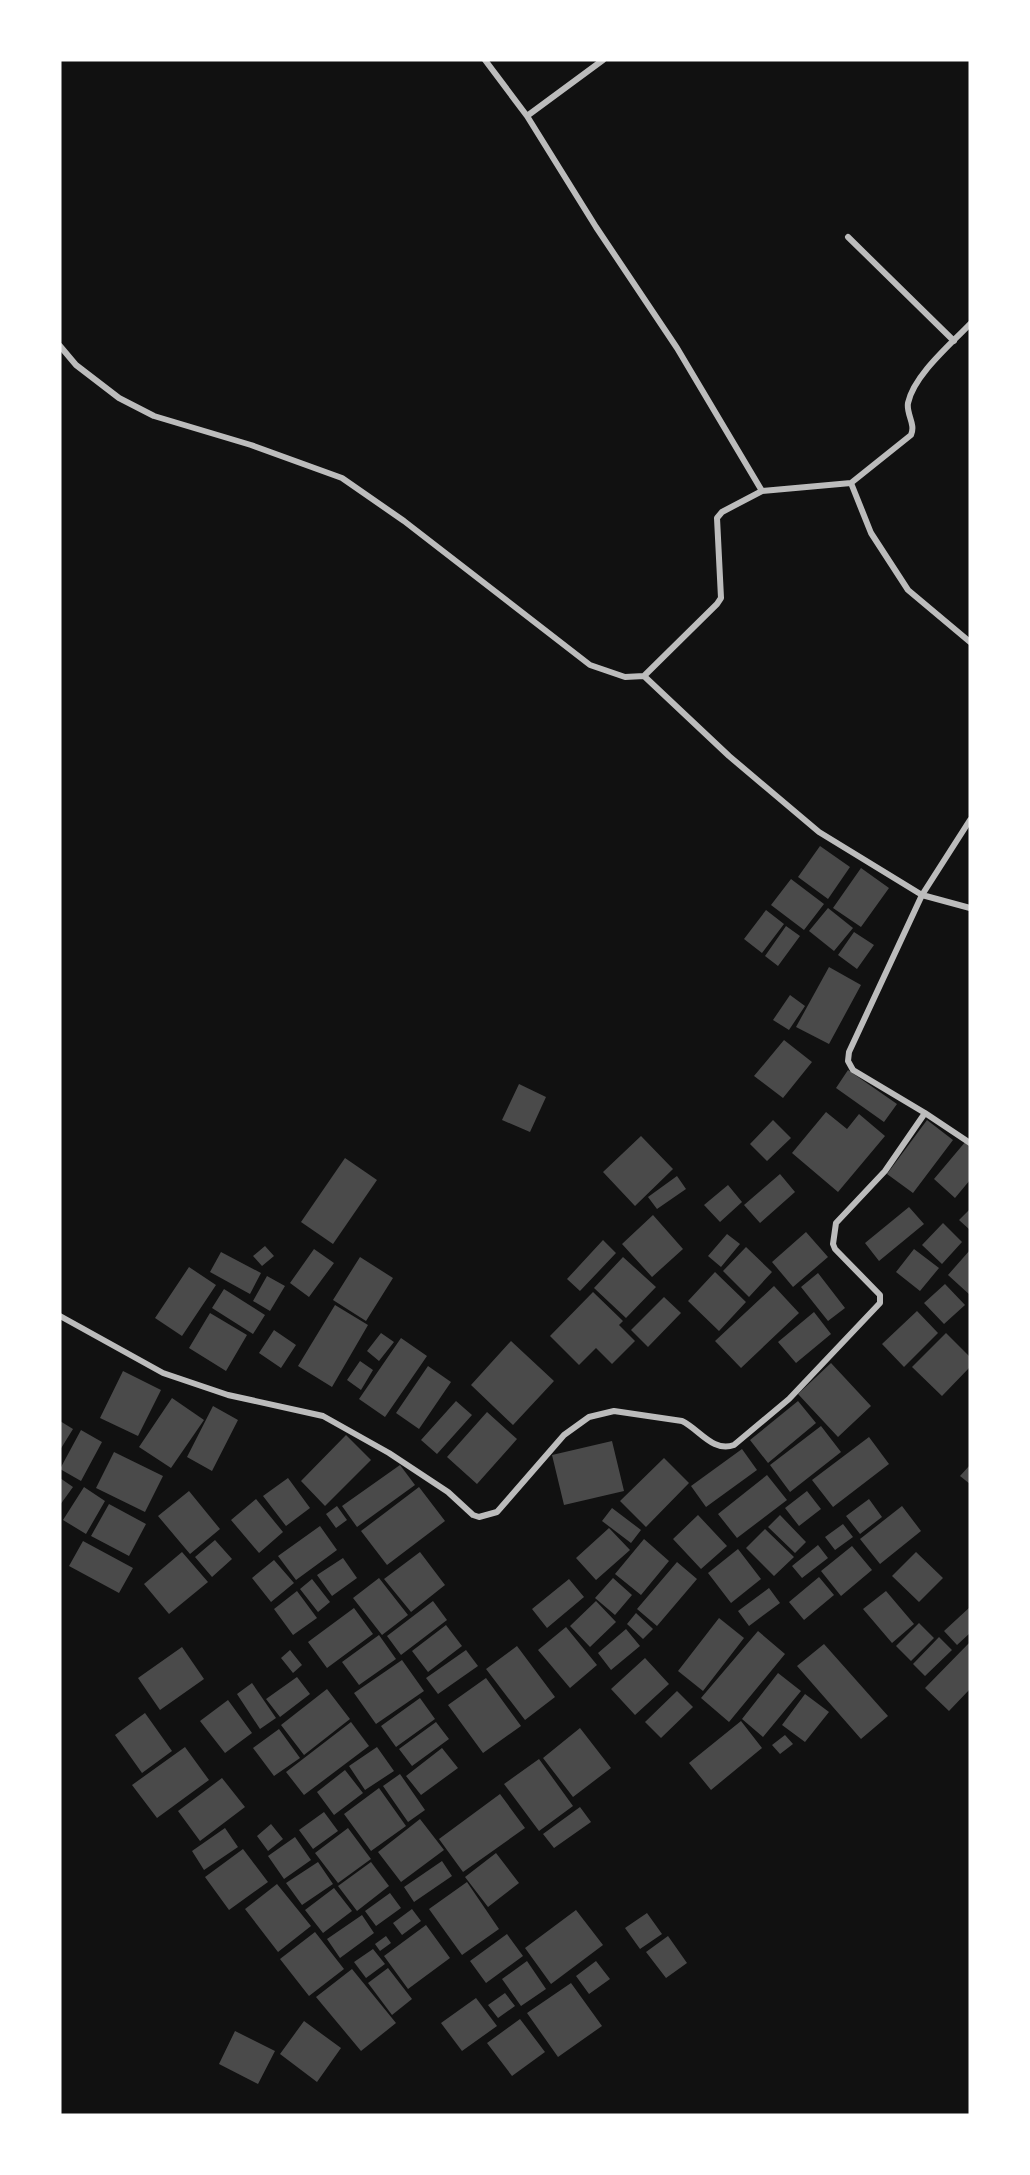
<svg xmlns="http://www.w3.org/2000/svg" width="1030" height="2175" font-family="'Zilla Slab',serif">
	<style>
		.building { fill: #4a4a4a }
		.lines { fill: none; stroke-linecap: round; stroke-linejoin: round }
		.minor { stroke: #bcbcbc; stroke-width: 6 }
	</style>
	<rect width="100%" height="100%" fill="#111"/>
	<path class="building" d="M820,846l30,21 -22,32 -30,-22z
		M861,868l28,20 -28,39 -28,-19z
		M791,879l33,25 -20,26 -33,-25z
		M828,908l25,20 -19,23 -25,-20z
		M766,910l18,14 -22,29 -18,-14z
		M786,926l14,10 -22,30 -13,-10z
		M854,932l20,13 -17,24 -19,-14z
		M829,967l32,18 -32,59 -33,-17z
		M790,995l15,11 -16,24 -16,-10z
		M784,1040l28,22 -29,36 -29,-22z
		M848,1070l49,34 -13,18 -48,-34z
		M519,1084l27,13 -16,35 -28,-12z
		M826,1112l21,17 12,-15 26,22 -47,56 -46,-39z
		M773,1120l18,18 -24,23 -17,-17z
		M927,1120l26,20 -40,53 -26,-19z
		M641,1136l32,33 -38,37 -32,-34z
		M966,1141l4,3v36l-15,18 -21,-19z
		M345,1158l32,22 -44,64 -32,-22z
		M780,1174l15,18 -35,31 -16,-18z
		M677,1176l9,13 -29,20 -9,-12z
		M728,1185l14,17 -22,20 -16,-17z
		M909,1207l15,17 -45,37 -14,-18z
		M970,1209v21l-11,-10z
		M653,1215l30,34 -31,28 -30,-33z
		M943,1223l19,19 -20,22 -20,-19z
		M806,1232l22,25 -35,30 -21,-25z
		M727,1234l13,10 -19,23 -13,-11z
		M603,1240l13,13 -36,38 -13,-12z
		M265,1246l9,10 -12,10 -9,-10z
		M746,1247l26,25 -23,25 -26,-26z
		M314,1249l20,14 -25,34 -19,-14z
		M914,1249l25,19 -19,23 -24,-19z
		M970,1250v45l-22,-20z
		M221,1252l40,21 -11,21 -40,-22z
		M360,1257l33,21 -27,43 -33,-21z
		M623,1257l33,30 -30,31 -32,-30z
		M189,1267l27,18 -34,51 -27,-18z
		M715,1272l31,30 -27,29 -31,-30z
		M818,1273l27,35 -17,13 -27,-34z
		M267,1276l18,10 -15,25 -17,-10z
		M945,1284l20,21 -21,19 -20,-21z
		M774,1286l25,27 -58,55 -26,-27z
		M224,1289l41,26 -12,19 -41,-26z
		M593,1292l30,29 -4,4 16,16 -23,23 -16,-16 -17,17 -29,-29z
		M664,1297l17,16 -33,34 -17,-17z
		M335,1305l33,20 -36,62 -34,-21z
		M917,1311l21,22 -34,34 -22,-23z
		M814,1312l17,22 -35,29 -18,-21z
		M210,1313l37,22 -21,36 -37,-23z
		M274,1330l22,15 -15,23 -22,-15z
		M381,1333l13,9 -15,19 -12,-10z
		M946,1333l24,24v10l-28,29 -30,-29z
		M401,1338l26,18 -42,61 -26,-18z
		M511,1341l43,40 -41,44 -42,-40z
		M360,1361l13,9 -12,20 -14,-10z
		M831,1363l40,43 -33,31 -40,-43z
		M428,1366l23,16 -32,47 -23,-16z
		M123,1371l38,19 -23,46 -38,-18z
		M172,1398l32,22 -33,48 -32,-21z
		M456,1401l16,14 -35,39 -16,-14z
		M798,1401l18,22 -48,40 -18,-23z
		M213,1406l25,14 -26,51 -25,-14z
		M487,1412l30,27 -40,45 -30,-27z
		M60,1421l13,8 -13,21z
		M821,1426l20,26 -51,40 -20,-27z
		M81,1430l21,12 -21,39 -21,-12z
		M346,1435l25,25 -46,46 -24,-25z
		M869,1437l20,27 -56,43 -21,-27z
		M612,1441l12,50 -60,14 -12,-50z
		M742,1449l15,21 -51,37 -15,-21z
		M114,1452l49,24 -18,36 -49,-24z
		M664,1458l25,25 -43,44 -26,-26z
		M400,1465l15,20 -58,42 -15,-21z
		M970,1465v19l-10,-8z
		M767,1475l20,25 -50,38 -19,-24z
		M60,1478l13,9 -13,18z
		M288,1478l22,30 -24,18 -23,-30z
		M84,1487l21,14 -19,33 -23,-14z
		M419,1487l26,34 -58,44 -26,-34z
		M189,1491l31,38 -30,25 -32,-38z
		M807,1491l14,18 -22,17 -14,-18z
		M256,1499l27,33 -24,21 -28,-33z
		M869,1499l13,18 -22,17 -14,-18z
		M109,1504l37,20 -17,32 -38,-20z
		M337,1506l10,14 -11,8 -10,-14z
		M902,1506l19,25 -41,33 -20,-25z
		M612,1508l29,22 -10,13 -29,-22z
		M698,1515l29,31 -26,23 -28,-30z
		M780,1515l26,27 -11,11 -27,-26z
		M843,1524l10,13 -18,13 -10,-13z
		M320,1526l17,24 -41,30 -18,-24z
		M609,1528l21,22 -34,30 -20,-22z
		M765,1529l29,28 -20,19 -28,-28z
		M644,1539l25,22 -28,34 -26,-21z
		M215,1540l17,19 -20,18 -17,-20z
		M83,1541l50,27 -14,25 -50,-27z
		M818,1545l10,13 -26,20 -10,-12z
		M852,1546l20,24 -31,26 -20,-25z
		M738,1549l23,30 -30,24 -23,-30z
		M182,1552l26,30 -39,32 -25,-30z
		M420,1552l25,33 -34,27 -27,-33z
		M916,1552l27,26 -24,24 -27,-26z
		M343,1558l14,20 -25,18 -15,-21z
		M274,1560l20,23 -23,19 -19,-24z
		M677,1562l20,17 -40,47 -20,-17z
		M819,1577l15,18 -30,25 -15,-18z
		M379,1578l29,37 -26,20 -29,-37z
		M613,1578l19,17 -17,20 -20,-17z
		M312,1579l18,23 -12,10 -18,-23z
		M569,1579l15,18 -37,31 -15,-19z
		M769,1588l11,15 -31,23 -11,-15z
		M297,1591l20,27 -24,17 -19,-26z
		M886,1591l28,33 -22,19 -29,-34z
		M433,1601l14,19 -46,35 -14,-19z
		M596,1601l20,21 -26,25 -20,-21z
		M970,1607v26l-13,12 -13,-14z
		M354,1608l19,26 -46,34 -19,-26z
		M636,1613l17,16 -10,10 -16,-15z
		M719,1618l25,20 -41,53 -25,-20z
		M919,1623l15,15 -23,23 -15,-15z
		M446,1625l16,21 -34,26 -16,-21z
		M566,1627l31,38 -27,23 -32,-38z
		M626,1629l14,17 -29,24 -13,-17z
		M758,1631l27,23 -56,68 -28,-24z
		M379,1635l17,24 -37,26 -17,-23z
		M939,1637l13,13 -27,26 -12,-12z
		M970,1642v47l-21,22 -24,-23z
		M824,1644l64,72 -27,23 -64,-73z
		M517,1646l38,51 -30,23 -39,-51z
		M182,1647l22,32 -44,31 -22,-32z
		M290,1650l12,15 -9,8 -12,-15z
		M466,1650l12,16 -40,28 -12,-16z
		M645,1658l24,26 -34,31 -24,-26z
		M402,1660l22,31 -48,33 -22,-31z
		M778,1673l23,18 -38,46 -21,-18z
		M297,1677l13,17 -30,23 -14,-18z
		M486,1678l35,48 -38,27 -35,-48z
		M252,1683l24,35 -16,11 -23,-35z
		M327,1689l23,30 -46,36 -23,-30z
		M677,1691l16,16 -32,31 -16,-16z
		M805,1694l24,18 -24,30 -23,-17z
		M420,1698l15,21 -39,28 -15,-21z
		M228,1700l24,33 -27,20 -25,-32z
		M145,1713l27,38 -30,22 -27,-38z
		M741,1721l21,27 -51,42 -22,-27z
		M351,1722l18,24 -65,49 -18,-23z
		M436,1722l13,17 -37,27 -13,-17z
		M580,1728l31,40 -38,29 -30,-39z
		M279,1729l21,29 -26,18 -21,-28z
		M785,1735l8,9 -13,10 -8,-9z
		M185,1747l24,33 -52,38 -25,-33z
		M377,1747l17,24 -29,19 -16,-24z
		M442,1748l16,20 -37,27 -15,-19z
		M539,1759l34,47 -34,25 -35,-47z
		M345,1770l18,23 -29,22 -17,-23z
		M400,1774l25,36 -17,12 -25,-36z
		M222,1778l23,29 -45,34 -22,-30z
		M379,1788l27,38 -35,25 -27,-37z
		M500,1794l25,34 -62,44 -24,-33z
		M580,1807l11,15 -37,26 -11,-14z
		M324,1812l14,19 -25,18 -14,-19z
		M420,1819l24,31 -43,32 -23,-30z
		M271,1824l12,15 -15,12 -11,-15z
		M225,1828l13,19 -34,23 -12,-19z
		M348,1828l23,31 -33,24 -23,-30z
		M295,1837l16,23 -27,19 -16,-23z
		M243,1849l25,33 -39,28 -24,-33z
		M496,1853l23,30 -31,24 -23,-30z
		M442,1861l10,15 -38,26 -10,-15z
		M318,1862l15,22 -31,21 -16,-22z
		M371,1862l18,24 -32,25 -19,-25z
		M467,1882l32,47 -37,26 -33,-46z
		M277,1884l34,42 -33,26 -33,-43z
		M334,1888l18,23 -29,22 -18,-23z
		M390,1893l11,15 -25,18 -11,-15z
		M412,1909l9,12 -19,14 -9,-12z
		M576,1910l27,35 -52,39 -26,-36z
		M647,1913l15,21 -22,15 -15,-21z
		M362,1915l12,18 -34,25 -13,-19z
		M426,1925l24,33 -42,31 -24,-33z
		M315,1932l29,37 -35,27 -29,-37z
		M507,1934l16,22 -37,27 -16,-22z
		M386,1936l5,7 -11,8 -5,-7z
		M668,1936l19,27 -21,15 -20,-26z
		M373,1949l12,15 -19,14 -12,-16z
		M527,1961l19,28 -25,17 -19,-27z
		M596,1961l14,18 -21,15 -13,-18z
		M388,1968l24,31 -20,16 -24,-32z
		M352,1969l44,54 -35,28 -45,-54z
		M571,1983l31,43 -44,31 -31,-44z
		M505,1993l10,13 -17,12 -10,-13z
		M476,1998l21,28 -35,25 -21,-28z
		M520,2019l25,33 -33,24 -25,-33z
		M304,2021l37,27 -24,34 -37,-28z
		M235,2031l40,20 -17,33 -39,-20z"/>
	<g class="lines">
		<path class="minor" d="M527,116l76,-56
			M848,237l106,104
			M60,346l16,19 43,33 35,18 97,29 91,33 62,43 186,144 35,12 19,-1 73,-72 4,-6 -4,-80 5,-6 40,-21 -85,-143 -81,-121 -69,-111 -42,-56
			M851,483l60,-48c5,-11 -5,-21 -3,-32 6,-28 43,-59 62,-79
			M762,491l89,-8 20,50 37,57 62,52
			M644,676l85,80 90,76 103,63 -73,157 -1,9 5,9 72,43 45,30
			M970,820l-48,75 48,13
			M60,1316l103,57 65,22 95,21 66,37 59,39 25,23 6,2 18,-5 67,-77 25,-18 25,-6 68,10c17,8 31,32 52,24l55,-46 91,-96v-8l-45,-46 -2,-5 3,-21 49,-52 40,-58"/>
	</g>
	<rect width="1030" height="2175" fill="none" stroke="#ffffff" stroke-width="123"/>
</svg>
